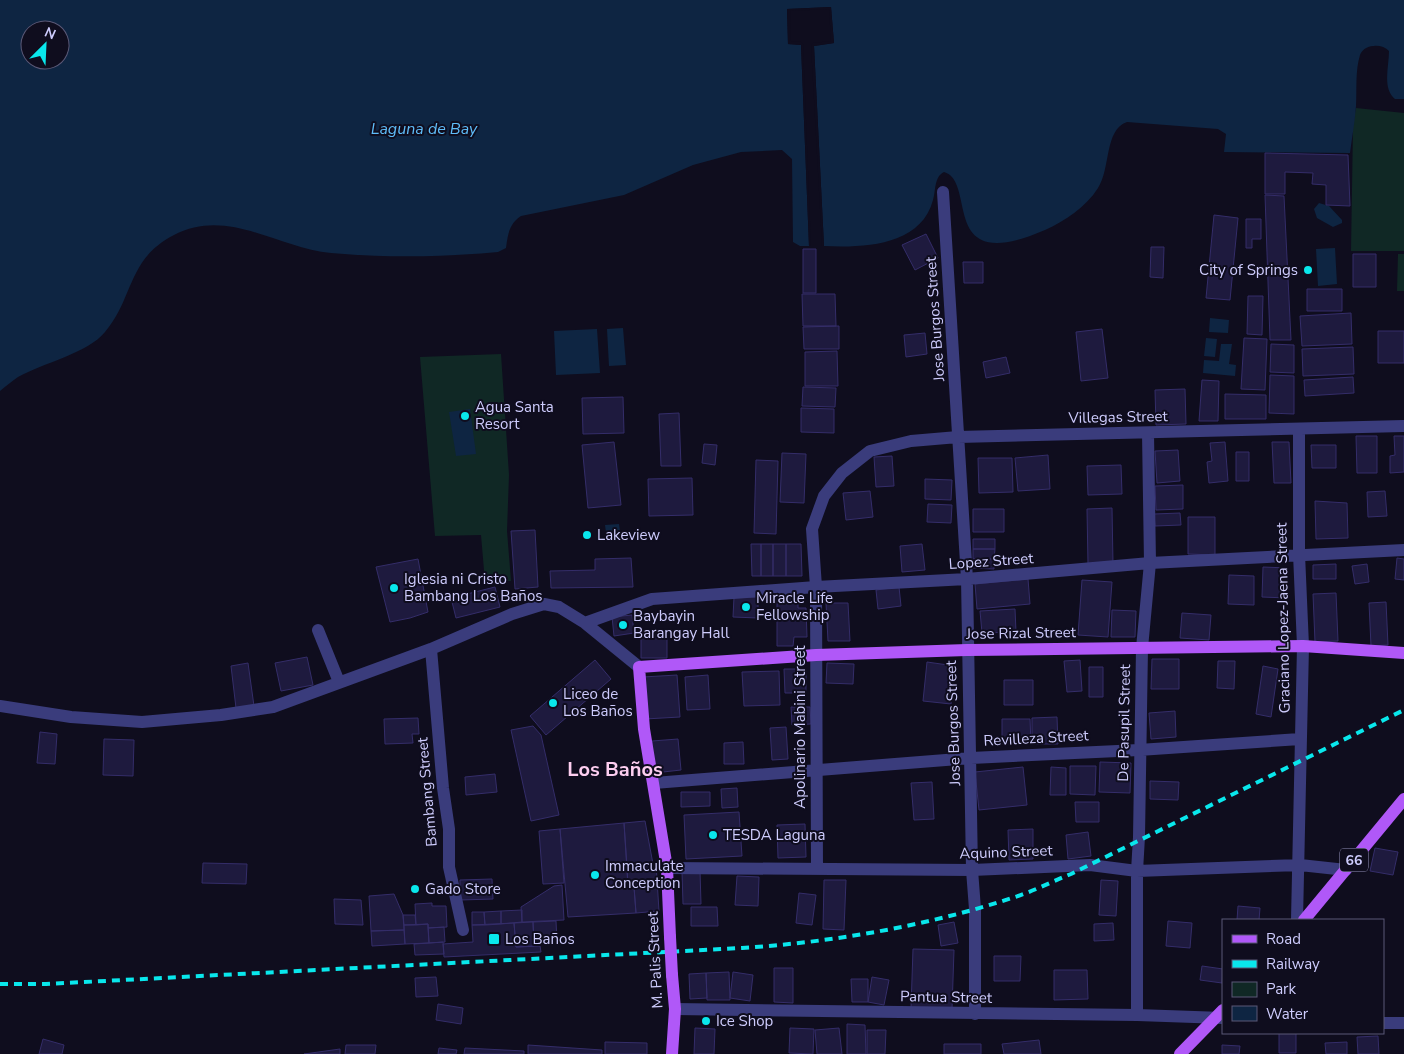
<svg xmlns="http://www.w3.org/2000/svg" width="1404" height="1054" font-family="'Nunito Sans',sans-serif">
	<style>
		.green { fill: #102825 }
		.water { fill: #0e2542; fill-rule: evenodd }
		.pier { fill: #0f0d1e }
		.building { fill: #1e1a3e; stroke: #342d69 }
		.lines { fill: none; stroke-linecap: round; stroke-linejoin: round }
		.minor { stroke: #3a3c7c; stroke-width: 12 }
		.major { stroke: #b058f8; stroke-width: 12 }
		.rail { stroke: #09e7ec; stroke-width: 4; stroke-dasharray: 8 6; stroke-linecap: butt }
		.major-bridge { stroke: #b058f8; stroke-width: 12 }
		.poi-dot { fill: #09e7ec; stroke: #0f0d1e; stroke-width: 2 }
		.labels { text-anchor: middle; stroke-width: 4; stroke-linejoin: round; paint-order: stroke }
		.shield { fill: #0f0d1e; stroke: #9593ba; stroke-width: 1 }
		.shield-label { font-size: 14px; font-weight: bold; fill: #ceccfd }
		.poi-label { font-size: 15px; fill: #ceccfd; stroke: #0f0d1e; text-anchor: start }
		.street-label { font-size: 15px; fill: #ceccfd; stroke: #0f0d1e }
		.water-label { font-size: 16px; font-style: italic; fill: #5fbdf9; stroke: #0f0d1e }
		.district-label { font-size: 20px; font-weight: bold; fill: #fdcef0; stroke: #0f0d1e }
	</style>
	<rect width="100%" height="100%" fill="#0f0d1e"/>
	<path class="green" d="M1356,108l48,5v138h-53l2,-125z
		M1398,254h6v37h-7z
		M501,354l8,121 -2,56 4,50 -26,1 -4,-47 -46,1 -15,-179z"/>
	<path class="water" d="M0,0h1404v99h-9c-13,-10 -6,-33 -6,-48 -7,-8 -25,-7 -29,4 -5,16 -3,35 -4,51 -1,15 -4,31 -6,47l-126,-1 2,-18 -8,-5 -91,-7c-23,8 -16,46 -29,66 -12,19 -33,33 -53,42 -108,47 -67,-48 -101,-58 -10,5 -8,18 -11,28 -12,46 -70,48 -109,46l-10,-200 20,-3 -3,-36 -44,2 1,35 13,1 8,201h-9l-7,-4 -1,-83 -10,-9 -41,2 -48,13 -69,30 -103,21c-12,8 -13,18 -15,32l-8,4c-55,5 -111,6 -167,1 -54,-5 -103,-46 -157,-18 -47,24 -40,63 -69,97 -17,21 -62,31 -87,45 -6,4 -12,9 -18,14zM30,30h30v30h-30z
		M1319,203l10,3 13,14v3l-9,4 -16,-9 -3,-9z
		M1335,248l2,36 -19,2 -2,-37z
		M1210,318l19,2 -1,13 -19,-1z
		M623,328l3,37 -17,1 -2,-37z
		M597,329l3,44 -44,2 -2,-44z
		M1206,338l11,1 -2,18 -11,-1z
		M1221,344h11l-3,20 7,1 -1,11 -32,-3 1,-13 15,1z
		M470,409l6,45 -20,2 -7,-44z
		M619,524l2,15 -14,1 -2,-15z"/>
	<path class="pier" d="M831,7l3,36 -20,3 10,200h-2l-11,-201 2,-2 18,-2 -2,-32 -39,2 1,30 10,1 2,2 8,202h-2l-8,-201 -13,-1 -1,-35z"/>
	<path class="building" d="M1265,153l83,2 2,51 -24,-1v-20l-14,-1 1,-11 -28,-1v22h-20z
		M1265,195l19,1 7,144h-21z
		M1214,215l24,3 -8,82 -24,-2z
		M1246,219h15v20h-9v9h-6z
		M926,234l12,24 -23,12 -13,-25z
		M1151,247h13l-1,31 -13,-1z
		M803,249h13v44h-13z
		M1353,254h23v33h-23z
		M963,262h20v21h-19z
		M1307,289h35v22h-35z
		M802,294h33l1,32h-33z
		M1248,296h15l-1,39 -15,-1z
		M1351,313l1,31 -50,2 -2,-30z
		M839,326v23h-35l-1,-22z
		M1102,329l6,49 -27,3 -5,-49z
		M1378,331h26v32h-26z
		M925,333l2,21 -21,3 -2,-22z
		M1244,338l23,1 -2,51 -24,-1z
		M1271,344l23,1v28l-24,-1z
		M1353,347l1,27 -51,2 -1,-27z
		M837,351l1,35h-33v-34z
		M1006,357l4,16 -24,5 -3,-16z
		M1270,375l24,1v38l-25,-1z
		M1353,377l1,16 -49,3 -1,-16z
		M1202,380l17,1 -1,40h-19z
		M803,387l33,1 -1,19 -33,-1z
		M1185,389l1,35 -30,1 -1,-35z
		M1225,394l41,1v24h-41z
		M623,397l1,36 -41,1 -1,-36z
		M801,408l33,1v24l-33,-1z
		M679,413l2,53h-20l-2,-52z
		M1356,436h21v37h-20z
		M1394,436h10v36l-14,1v-17l5,-1z
		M614,442l7,63 -33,3 -6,-63z
		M1225,442l3,39 -19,2 -2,-21 5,-1 -2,-18z
		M1272,442h17l2,41h-17z
		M704,444l13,1 -2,20 -13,-2z
		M1311,445h25v23h-24z
		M1178,450l2,31 -23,2 -2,-32z
		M1236,452h13v29h-13z
		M782,453l24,1 -2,49 -24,-1z
		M1048,455l2,34 -32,2 -3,-33z
		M892,456l2,30 -18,1 -2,-30z
		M978,458h34l1,34 -34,1z
		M756,460l22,1 -2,73 -22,-1z
		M1121,465l1,29 -34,1 -1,-29z
		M692,478l1,37 -44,1 -1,-37z
		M925,479l27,1 -1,20 -26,-1z
		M1183,485v24l-27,1 -1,-24z
		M870,491l3,26 -27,3 -3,-27z
		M1385,491l2,25 -19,1 -1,-25z
		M1315,501l32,2 1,35 -32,1z
		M928,504l24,1 -1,18 -24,-1z
		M1112,508l1,56h-25l-1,-55z
		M973,509h31v23h-31z
		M1180,513l1,12 -26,1 -1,-12z
		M1188,517h27v38l-27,-1z
		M535,530l3,57 -23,2 -4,-58z
		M973,539h22v10h-22z
		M751,544h10v32h-9z
		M761,544h12v32h-12z
		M773,544h13v32h-13z
		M786,544h15l1,32h-16z
		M922,544l3,26 -23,2 -2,-26z
		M973,549h22l-1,10h-21z
		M631,558l2,29 -82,1 -1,-17 45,-1v-11z
		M1397,558l7,1v21l-9,-1z
		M418,559l10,53 -18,6 -20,4 -14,-55z
		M973,559h21v10l-21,-1z
		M1336,564v15h-23v-14z
		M1367,564l2,18 -14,2 -3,-18z
		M1263,567l25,1 -1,30 -25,-1z
		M1229,575l25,1v29l-26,-1z
		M1028,579l2,25 -53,5 -2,-25z
		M1082,580l30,2 -4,55 -30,-2z
		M495,587l5,20 -44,11 -5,-20z
		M899,587l2,19 -23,3 -2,-19z
		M1336,593l2,48 -23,1 -2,-48z
		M777,594h21v14h8l1,29h-13l-1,9h-16z
		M734,597h24v21l-25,-1z
		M1386,602l2,43 -17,1 -2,-43z
		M826,603h22l2,38h-22z
		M1015,609l1,23 -34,1 -2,-22z
		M1112,610l24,1 -1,26h-24z
		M1182,613l29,2 -2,25 -29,-2z
		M632,615l2,18 -20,3 -2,-19z
		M641,635h26v23h-26z
		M307,657l6,28 -32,6 -6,-28z
		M1152,659h27v30h-28z
		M595,660l16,19 -65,56 -16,-19z
		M1080,660l2,31 -15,1 -3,-31z
		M1218,661h17l-1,28 -17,-1z
		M927,662l28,4 -4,38 -28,-3z
		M248,663l6,43 -18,2 -5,-42z
		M827,663l27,1 -1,20 -27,-1z
		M1263,666l15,3 -7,48 -15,-3z
		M1089,667h14v30h-14z
		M784,669h22v24h-21z
		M779,671l1,34 -36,1 -2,-34z
		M677,675l3,42 -35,2 -2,-42z
		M708,675l2,34 -23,1 -2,-33z
		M1004,680h29v25h-29z
		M791,707h19l1,17 -19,1z
		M1175,711l1,26 -25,2 -2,-26z
		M1057,717l1,27h-26v-26z
		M418,718l1,16h-7l1,9 -28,1 -1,-25z
		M1002,719h28l1,25h-29z
		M533,726l8,9 18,80 -28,6 -20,-91z
		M786,727l2,32 -16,1 -2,-32z
		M40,732l17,2 -2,30 -18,-1z
		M104,739l30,1 -1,36 -30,-1z
		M678,739l3,31 -27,3 -2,-32z
		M743,742l1,22h-20v-21z
		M1100,762l31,1 -1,30 -31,-1z
		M1070,766h26l-1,29 -25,-1z
		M1023,767l4,38 -48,5 -4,-38z
		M1051,767l15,1v27h-16z
		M495,774l2,18 -31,3 -1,-18z
		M1150,781l29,1 -1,18 -28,-1z
		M932,782l2,37 -20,1 -3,-37z
		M737,788l1,19 -16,1 -1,-19z
		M681,792h29v14l-29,1z
		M1075,802h24v20h-23z
		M739,812l3,44 -56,3 -2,-44z
		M645,821l8,43 -26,2 -3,-43z
		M624,823l4,64h6l2,26 -68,4 -8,-88z
		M805,824l1,33 -28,1 -1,-33z
		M560,829l4,54 -21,1 -4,-53z
		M1033,829v30l-24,1 -1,-30z
		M1088,832l3,24 -23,3 -2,-24z
		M1375,848l23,4 -5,23 -23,-4z
		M203,863l44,1 -1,20 -44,-1z
		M656,864l3,47 -23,2 -2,-26h-6l-1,-21z
		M700,871l1,33h-18l-1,-32z
		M737,876l22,1 -1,29 -23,-1z
		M492,879l1,20 -33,1v-20z
		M824,880h22l-2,50 -21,-1z
		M1101,880l17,1 -2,35 -17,-1z
		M562,885l2,35 -42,2 -1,-15 33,-21z
		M799,893l17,2 -4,30 -16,-2z
		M394,894l9,21 1,15 -33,1 -2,-35z
		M334,899l27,1 2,25 -28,-1z
		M432,903v3h14l1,21 -19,1v-4l-12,1 -1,-21z
		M1238,906l22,2 -1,12h-22z
		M691,907h26l1,19h-27z
		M522,910v12l-21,2v-13z
		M501,911v13l-16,1 -1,-13z
		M472,912h12l1,13h-13z
		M403,915h12l1,10h-12z
		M556,921l1,21 -23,1 -1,-21z
		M1168,921l24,2 -2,25 -24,-2z
		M533,922l1,24 -18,1 -2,-24z
		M954,922l4,21 -17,3 -3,-21z
		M514,923l2,24 24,-1 1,6 -97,5 -1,-13 30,-2 -1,-17z
		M1113,923l1,17 -20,1v-17z
		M428,924l1,19 -24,1 -1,-19z
		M444,927l1,15 -16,1 -1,-15z
		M404,930l1,14 -33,2 -1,-15z
		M443,942l1,12 -29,1 -1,-11z
		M913,949l41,1 -2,59 -41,-1z
		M994,956h27l-1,25h-26z
		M1202,966l21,3 -1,14 -22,-3z
		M774,968h19v35l-19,-1z
		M1054,970h33l1,29 -34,1z
		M729,972l1,28h-23l-1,-27z
		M733,972l20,3 -3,26 -20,-3z
		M706,973l1,25 -17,1 -1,-25z
		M436,977l2,19 -22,1 -1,-19z
		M872,977l17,3 -5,25 -16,-3z
		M851,979h17v23h-16z
		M438,1004l25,4 -2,16 -25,-4z
		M847,1024l18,1 1,29h-19z
		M695,1028l20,1 -1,25h-20z
		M790,1028l24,1 -1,25 -24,-1z
		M839,1028l3,26h-25l-2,-24z
		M867,1030h19l-1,24h-18z
		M1279,1033h17v20h-17z
		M1378,1036l1,18h-21l-1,-17z
		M43,1039l21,6 -2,9h-23z
		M1039,1040l2,14h-37l-2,-10z
		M605,1042l42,1v11h-42z
		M1347,1042v12h-21l-1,-11z
		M944,1044h37v10h-37z
		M346,1045h30l-1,9h-30z
		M528,1045l74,5v4h-74z
		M1222,1045l18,1 -1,8h-17z
		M439,1048l18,2 -1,4h-18z
		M465,1048l59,3v3h-60z
		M340,1049v5h-36z"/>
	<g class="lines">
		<path class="minor" d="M943,192l24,387 5,291 3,39v105
			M585,623l67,-24 164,-12 151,-8 183,-16 254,-13
			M318,630l21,52
			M431,649l12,139 6,41v38l14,63
			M0,706l71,11 71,5 79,-7 52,-8 158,-58 81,-35 32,-10 15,3 26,16 54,44
			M654,783l317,-25 168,-8 161,-11
			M667,868l305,2 118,-5 47,6 163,-6 46,5
			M817,869l-1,-282 -4,-58 12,-33 18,-23 28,-22 41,-10 47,-4 446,-11
			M1297,920l6,-274 -4,-92v-124
			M675,1009l462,6 86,3
			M1137,1015v-144l2,-34 3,-189 8,-85 -2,-130
			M1383,1023h21"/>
		<path class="major" d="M1304,920l100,-121
			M670,937l-3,-69 -23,-139 -5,-62 177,-12 151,-5 336,-4 101,7
			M672,975l3,34 -3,45
			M1180,1054l43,-44"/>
		<path class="rail" d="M0,984h46l696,-36c92,-6 185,-22 273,-51 19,-6 38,-16 56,-23l333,-164"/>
		<path class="major-bridge" d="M670,937l2,38"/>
	</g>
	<g class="poi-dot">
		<circle cx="1308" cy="270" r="5"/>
		<circle cx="465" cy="416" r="5"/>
		<circle cx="587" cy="535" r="5"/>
		<circle cx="394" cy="588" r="5"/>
		<circle cx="746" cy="607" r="5"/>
		<circle cx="623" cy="625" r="5"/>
		<circle cx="553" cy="703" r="5"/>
		<circle cx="713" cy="835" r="5"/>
		<circle cx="595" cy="875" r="5"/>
		<circle cx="415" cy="889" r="5"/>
		<rect x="488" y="933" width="12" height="12" rx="2.5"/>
		<circle cx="706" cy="1021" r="5"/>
	</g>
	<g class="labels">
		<rect class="shield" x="1340" y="848.5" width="28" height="23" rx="4"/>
		<g class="shield-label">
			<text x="1354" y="865">66</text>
		</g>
		<g class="poi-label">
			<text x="1298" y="275" text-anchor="end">City of Springs</text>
			<text x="475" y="412">Agua Santa<tspan x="475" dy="17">Resort</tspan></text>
			<text x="597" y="540">Lakeview</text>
			<text x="404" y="584">Iglesia ni Cristo<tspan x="404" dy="17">Bambang Los Baños</tspan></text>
			<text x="756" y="603">Miracle Life<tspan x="756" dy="17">Fellowship</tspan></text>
			<text x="633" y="621">Baybayin<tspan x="633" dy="17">Barangay Hall</tspan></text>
			<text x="563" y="699">Liceo de<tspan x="563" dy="17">Los Baños</tspan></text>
			<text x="723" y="840">TESDA Laguna</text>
			<text x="605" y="871">Immaculate<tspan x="605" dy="17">Conception</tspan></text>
			<text x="425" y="894">Gado Store</text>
			<text x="505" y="944">Los Baños</text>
			<text x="716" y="1026">Ice Shop</text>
		</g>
		<g class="street-label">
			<text transform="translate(935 319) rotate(-94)" y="5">Jose Burgos Street</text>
			<text transform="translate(1118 417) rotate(-1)" y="5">Villegas Street</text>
			<text transform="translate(991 561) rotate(-4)" y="5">Lopez Street</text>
			<text transform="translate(1283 618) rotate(-91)" y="5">Graciano Lopez-Jaena Street</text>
			<text transform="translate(1021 633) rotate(-1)" y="5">Jose Rizal Street</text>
			<text transform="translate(953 723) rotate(-92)" y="5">Jose Burgos Street</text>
			<text transform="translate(1124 723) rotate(-89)" y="5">De Pasupil Street</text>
			<text transform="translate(800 727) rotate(-90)" y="5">Apolinario Mabini Street</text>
			<text transform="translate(1036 738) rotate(-3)" y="5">Revilleza Street</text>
			<text transform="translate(427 792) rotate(-95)" y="5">Bambang Street</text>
			<text transform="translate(1006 852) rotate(-2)" y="5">Aquino Street</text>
			<text transform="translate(655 960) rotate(-93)" y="5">M. Palis Street</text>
			<text transform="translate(946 997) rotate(1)" y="5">Pantua Street</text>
		</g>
		<g class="water-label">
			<text x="424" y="134">Laguna de Bay</text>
		</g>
		<g class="district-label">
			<text x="615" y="776">Los Baños</text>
		</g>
	</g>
	<rect x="1222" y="919" width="162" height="115" fill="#0f0d1e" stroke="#5b5977"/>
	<rect x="1232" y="935" width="25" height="8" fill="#b058f8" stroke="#5b5977"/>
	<text x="1266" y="944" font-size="15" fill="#ceccfd">Road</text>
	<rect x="1232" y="960" width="25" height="8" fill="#09e7ec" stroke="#5b5977"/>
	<text x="1266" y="969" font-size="15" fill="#ceccfd">Railway</text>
	<rect x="1232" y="982" width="25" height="15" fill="#102825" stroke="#5b5977"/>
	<text x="1266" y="994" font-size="15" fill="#ceccfd">Park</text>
	<rect x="1232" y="1006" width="25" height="15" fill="#0e2542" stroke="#5b5977"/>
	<text x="1266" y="1019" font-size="15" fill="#ceccfd">Water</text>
	<g transform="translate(45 45) rotate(24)"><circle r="24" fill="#0f0d1e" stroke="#5b5977"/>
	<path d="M0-4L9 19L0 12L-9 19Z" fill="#09e7ec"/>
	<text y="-8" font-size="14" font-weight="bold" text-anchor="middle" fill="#ceccfd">N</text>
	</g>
</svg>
